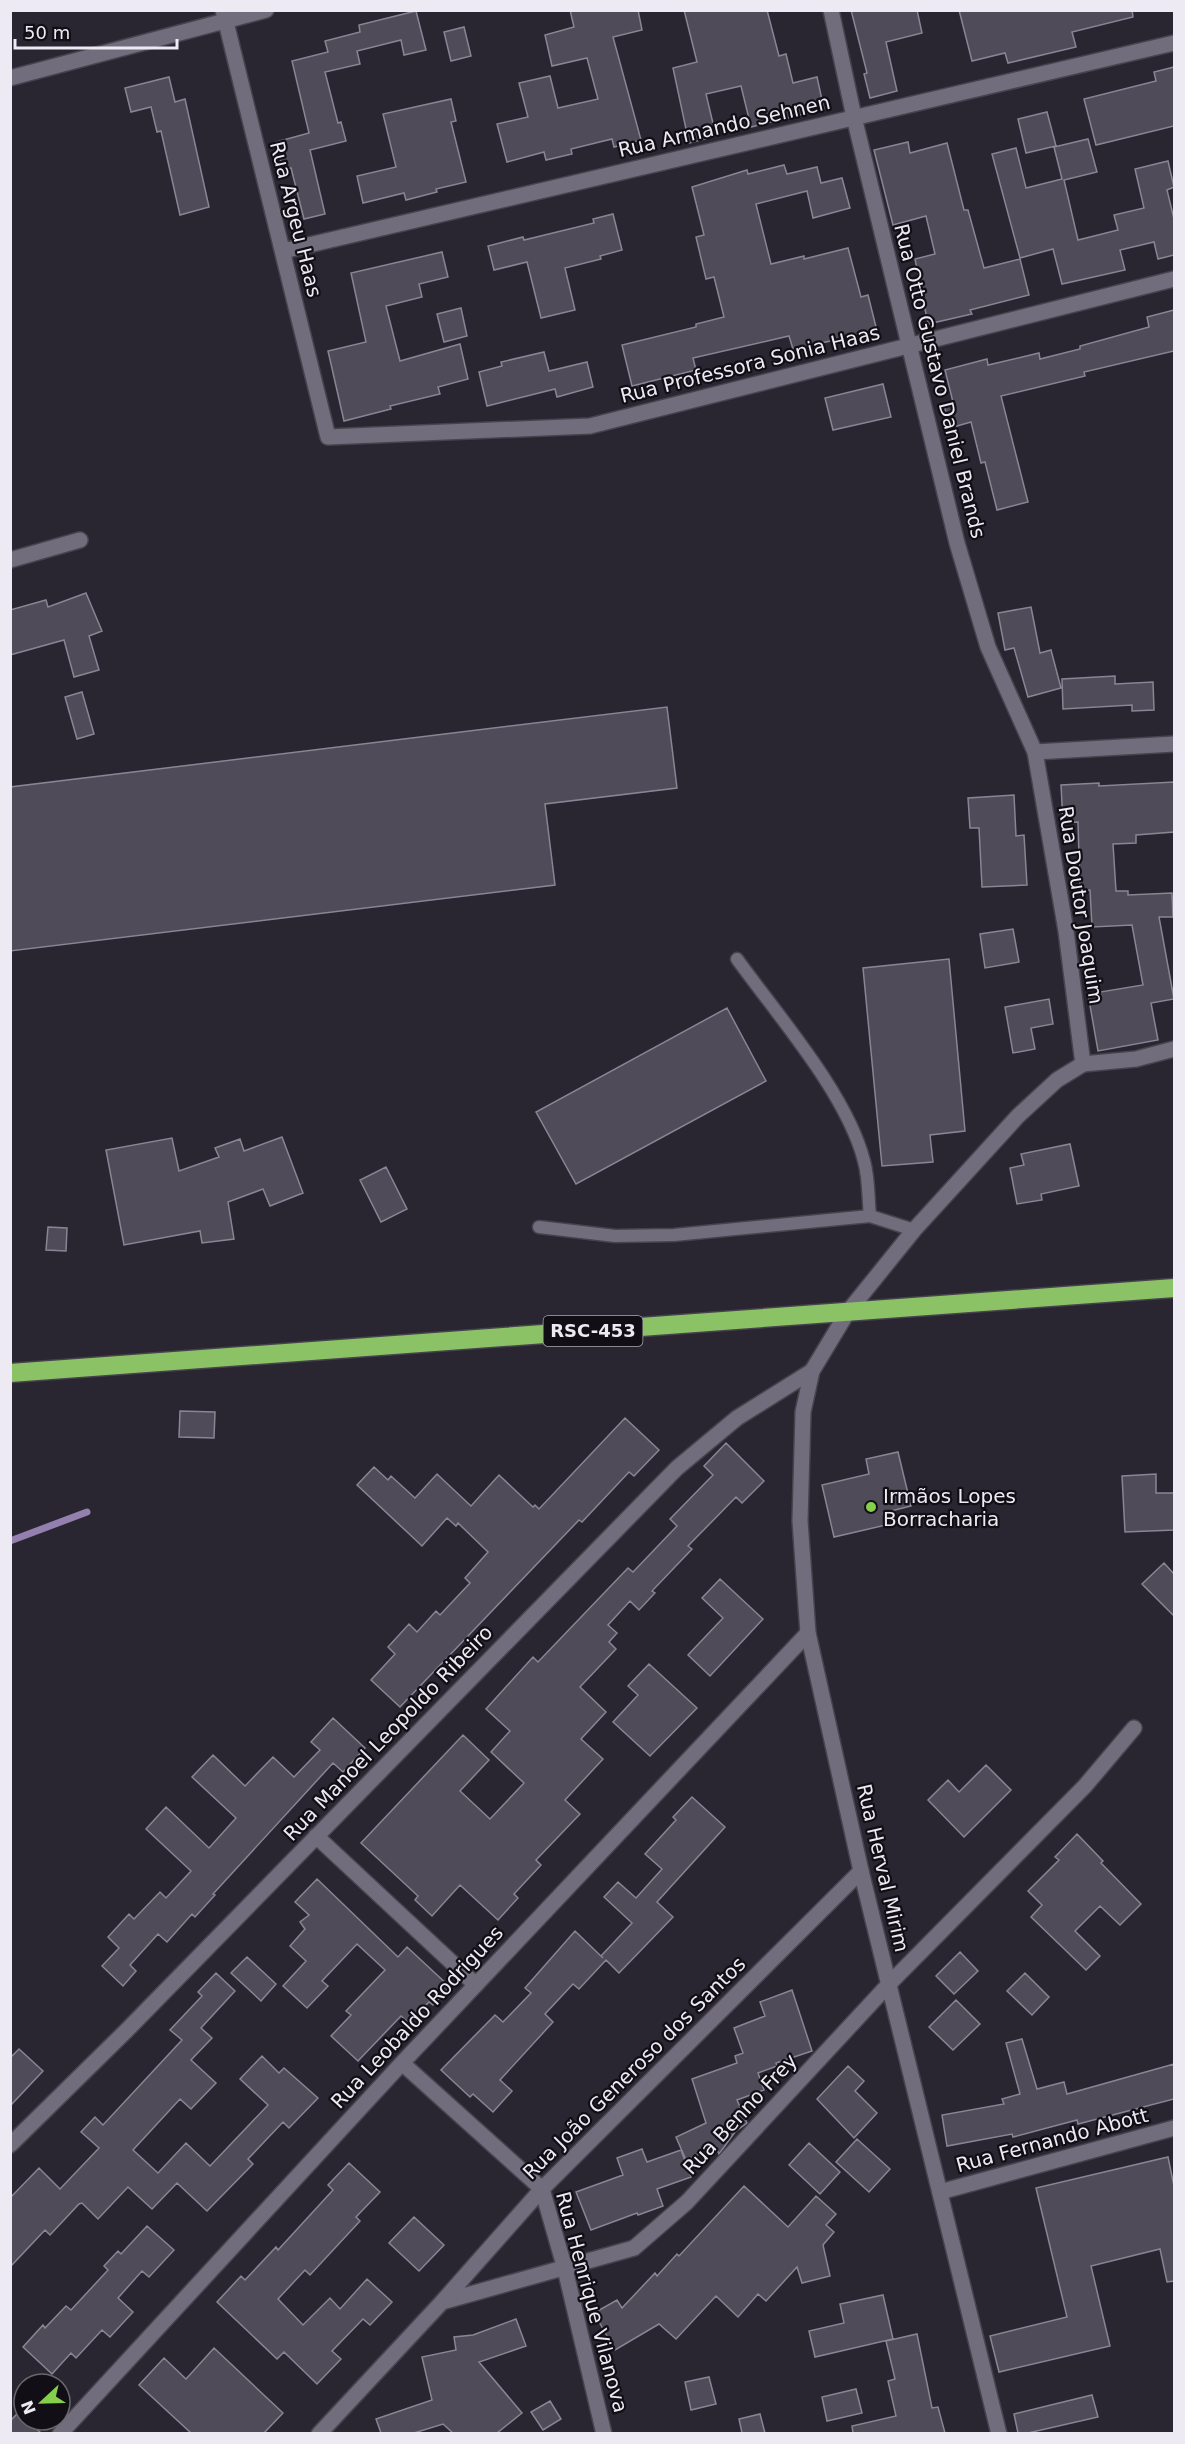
<svg xmlns="http://www.w3.org/2000/svg" width="1185" height="2444" font-family="'DejaVu Sans',sans-serif">
	<style>
		.lines { fill: none; stroke-linecap: round; stroke-linejoin: round }
		.stream { stroke: #9380af; stroke-width: 7 }
		.building { fill: #504b59; stroke: #8a8595; stroke-width: 1.5 }
		.lane-casing { stroke: #47434d; stroke-width: 15 }
		.street-casing { stroke: #47434d; stroke-width: 18 }
		.secondary-casing { stroke: #47434d; stroke-width: 18 }
		.highway-casing { stroke: #47434d; stroke-width: 21 }
		.lane { stroke: #726d7c; stroke-width: 12 }
		.street { stroke: #726d7c; stroke-width: 15 }
		.secondary { stroke: #726d7c; stroke-width: 15 }
		.highway { stroke: #8bc265; stroke-width: 18 }
		.poi-dot { fill: #86cf4c; stroke: #110f15; stroke-width: 2 }
		.labels { text-anchor: middle; stroke-width: 4.5; stroke-linejoin: round; paint-order: stroke }
		.shield { fill: #110f15; stroke: #aba8b0; stroke-width: 1.5 }
		.shield-label { font-size: 18px; font-weight: bold; fill: #edeaf3 }
		.street-label { font-size: 20px; fill: #edeaf3; stroke: #110f15 }
		.poi-label { font-size: 20px; fill: #edeaf3; stroke: #110f15; text-anchor: start }
	</style>
	<rect width="100%" height="100%" fill="#292531"/>
	<g class="lines">
		<path class="stream" d="M10,1541l77,-29"/>
	</g>
	<path class="building" d="M570,10h68l4,20 -29,7 28,103 -27,7 -2,-8 -41,10 1,5 -26,6 -2,-8 -37,10 -10,-38 31,-7 -9,-34 31,-7 8,32 40,-9 -11,-41 -35,8 -7,-31 29,-8z
		M684,10h83l12,46 7,-2 7,29 24,-6 7,32 -73,18 -10,-41 -35,8 10,42 -27,7 -16,-75 24,-6z
		M851,10h66l5,23 -36,9 11,49 -27,7 -6,-24 3,-1z
		M959,10h173l1,7 -61,15 4,15 -68,16 -3,-10 -33,8z
		M416,11l10,39 -22,5 -3,-15 -44,11 3,13 -35,8 13,51 3,-1 5,19 -36,9 15,64 -21,5 -13,-51 -8,2 -7,-28 33,-9 -17,-72 36,-9 -3,-11 35,-9 -1,-7z
		M464,27l7,29 -20,5 -7,-29z
		M1174,67v59l-78,19 -12,-46 72,-18 -2,-9z
		M169,77l6,25 10,-3 24,108 -29,8 -19,-84 -4,1 -6,-25 -20,5 -6,-24z
		M451,99l5,22 -5,1 15,60 -30,7 1,3 -31,8 -2,-7 -41,10 -6,-27 39,-9 -13,-53z
		M1047,112l9,34 -30,7 -8,-34z
		M1088,139l9,33 -33,8 14,60 40,-10 -4,-15 30,-7 -9,-39 33,-8 6,26 -7,3 7,29v36l-16,4 -4,-17 -34,8 5,20 -63,14 -9,-35 -33,9 -28,-104 24,-6 10,40 36,-9 -8,-32z
		M908,142l2,11 37,-10 17,67h4l16,58 36,-9 9,36 -59,15 2,4 -44,10 -13,-65 20,-5 -9,-38 -33,9 -19,-75z
		M784,165l3,9 30,-7 4,16 21,-5 8,30 -37,10 -6,-27 -51,13 15,60 33,-8v3l44,-11 13,49 7,-2 9,36 -84,18 -4,-13 -96,22 3,12 -64,16 -10,-41 74,-18v-3l28,-7 -10,-40 -8,2 -10,-42 8,-2 -12,-48 55,-17 1,4z
		M613,214l9,36 -22,6 1,3 -36,9 10,42 -34,8 -14,-56 -33,8 -6,-24 35,-9 1,3 70,-17 -1,-4z
		M442,252l6,25 -29,7 3,13 -36,9 14,55 60,-17 8,35 -30,8 2,7 -50,12 1,3 -47,12 -16,-70 38,-9 -15,-69z
		M461,308l6,28 -23,6 -7,-28z
		M1174,310v41l-90,21 1,4 -84,20 27,106 -31,8 -12,-48 -4,1 -10,-41 -21,6 -6,-23 9,-3 -8,-32 42,-11 1,6 51,-12 1,6 40,-10v-3l69,-19 -2,-10z
		M544,352l5,19 38,-9 6,25 -36,10 -2,-8 -68,17 -8,-34 23,-6 -1,-4z
		M883,384l8,33 -58,13 -8,-32z
		M86,593l16,38 -13,5 10,34 -25,7 -10,-37 -54,15v-45l36,-10 2,7z
		M1031,607l9,46 11,-3 10,38 -33,9 -14,-49 -9,2 -7,-37z
		M1115,676v8l38,-2 1,28 -22,1v-6l-69,4 -1,-30z
		M82,692l12,42 -17,5 -12,-42z
		M667,707l10,81 -132,16 10,81 -545,66v-164z
		M1174,782v50l-38,3v8l-23,1 3,47h12v4l44,-2 1,24h-14l15,82 -23,4 7,37 -60,11 -10,-57 55,-9 -11,-60 -40,2 -2,-37 -10,1 -2,-69 -15,1 -2,-38 38,-2v3z
		M1014,795l2,41 8,-1 3,50 -45,2 -3,-59h-9l-2,-30z
		M1013,929l6,33 -34,6 -5,-34z
		M949,959l16,172 -35,4 3,27 -51,4 -19,-198z
		M1049,999l4,25 -22,4 4,21 -22,4 -8,-46z
		M727,1008l39,73 -190,103 -40,-72z
		M282,1137l21,56 -33,13 -7,-17 -35,13 6,37 -32,4 -2,-12 -76,14 -18,-95 66,-12 7,33 40,-14 -4,-9 25,-9 4,12z
		M1070,1144l9,42 -38,8 1,6 -25,4 -7,-36 14,-3 -3,-11z
		M386,1167l21,42 -26,13 -21,-42z
		M48,1227l19,1 -1,23 -20,-1z
		M180,1411l35,1 -1,26 -35,-1z
		M625,1418l34,32 -25,26 -5,-4 -47,50 -3,-2 -179,187 -29,-27 24,-26 -7,-7 21,-23 8,8 19,-21 4,4 30,-32 -5,-5 23,-26 -30,-29 -2,3 -9,-8 -25,28 -65,-61 17,-18 14,13 3,-4 24,22 22,-24 34,32 28,-31 34,32 2,-2 4,4z
		M726,1443l38,38 -22,22 -6,-6 -48,49 4,3 -40,42 3,2 -16,17 -9,-9 -22,24 9,8 -8,9 7,7 -36,38 26,25 -25,27 22,20 -38,41 15,14 -44,46 5,5 -27,29 4,4 -20,22 -38,-35 -28,31 -17,-16 3,-4 -57,-53 102,-108 26,25 -29,31 30,28 34,-36 -33,-31 19,-21 -24,-22 47,-52 5,5 90,-94 5,4 44,-46 -7,-7 43,-44 -9,-9z
		M898,1452l13,54 -28,7 3,12 -52,12 -12,-52 47,-11 -3,-15z
		M1156,1474v19h18v37l-49,2 -3,-56z
		M1164,1563l10,11v42l-32,-32z
		M720,1579l43,40 -53,57 -22,-21 35,-37 -21,-20z
		M649,1664l48,44 -47,48 -37,-34 25,-27 -10,-9z
		M333,1718l32,30 -22,24 -10,-9 -120,131 2,1 -20,22 -3,-3 -25,28 -9,-8 -28,31 6,6 -13,15 -21,-20 17,-18 -11,-11 21,-23 5,5 26,-27 6,6 25,-27 -45,-42 20,-22 43,41 27,-30 -44,-41 21,-22 32,31 28,-29 21,20 26,-27 -9,-8z
		M986,1765l25,25 -47,47 -36,-37 20,-20 11,12z
		M692,1797l33,30 -68,75 16,15 -54,56 -13,-13 -27,29 -6,-5 -28,30 8,8 -53,58 12,11 -19,21 -20,-18 -3,3 -29,-27 54,-55 8,7 28,-29 -6,-5 50,-57 28,27 -2,-2 31,-33 -28,-26 14,-15 18,16 26,-29 -17,-15 31,-34 -3,-3z
		M1077,1834l26,27 -2,2 40,41 -21,21 -20,-19 -25,25 25,25 -14,14 -55,-53 11,-12 -14,-14 31,-31 -4,-3z
		M317,1879l81,78 9,-10 43,40 -17,18 -4,-3 -20,21 -8,-7 -43,45 -27,-25 20,-21 -5,-4 39,-41 -28,-26 -35,37 6,5 -21,22 -24,-22 23,-25 -16,-15 15,-17 -5,-7 9,-7 -14,-13z
		M960,1952l18,19 -24,23 -18,-18z
		M247,1957l29,27 -15,17 -30,-28z
		M216,1973l19,18 -34,37 11,10 -21,22 25,23 -25,26 -11,-10 -47,51 25,23 28,-30 24,23 58,-61 -28,-26 22,-23 17,17 5,-5 34,30 -29,30 -6,-6 -35,37 5,5 -46,47 -30,-28 -25,26 -24,-22 -30,32 -16,-16 -3,1 -29,31 -5,-5 -35,37v-69l29,-30 21,21 39,-41 -18,-16 14,-15 8,8 79,-85 -12,-10 32,-34 -4,-4z
		M1025,1973l24,24 -17,18 -25,-24z
		M792,1990l20,61 -36,12 1,3 -19,7 6,17 -27,10 10,23 -12,9 -16,22 -3,-7 -30,13 -10,-23 30,-14 -14,-44 45,-16 -2,-7 8,-3 -9,-25 31,-12 -5,-14z
		M956,2000l24,24 -27,26 -24,-23z
		M1022,2039l15,50 27,-7 3,12 107,-30v35l-96,25 -1,-4 -64,17 -1,-3 -65,12 -5,-31 62,-11 -2,-5 18,-5 -14,-51z
		M19,2049l24,22 -33,35v-48z
		M848,2066l16,15 -9,10 22,22 -23,25 -37,-39z
		M857,2139l33,30 -21,23 -33,-30z
		M809,2143l31,29 -20,22 -31,-29z
		M642,2149l5,13 34,-12 10,27 -34,12 6,17 -25,9 -1,-2 -46,17 -15,-38 47,-17 -6,-17z
		M1168,2157l6,29v95l-7,1 -7,-33 -69,17 19,80 -111,26 -9,-36 77,-19 -31,-129z
		M349,2163l31,29 -24,25 4,4 -50,54 -5,-5 -27,29 25,26 27,-27 10,11 27,-30 25,23 -22,23 -7,-6 -31,32 9,8 -24,25 -33,-32 -7,7 -60,-57 24,-26 4,4 31,-33 2,3 55,-60 -5,-5z
		M744,2186l44,41 28,-31 20,18 -10,11 8,7 -11,13 7,31 -28,7 -5,-16 -31,34 -8,-7 -20,23 -22,-21 -40,43 -17,-15 -44,26 -21,-37 23,-13 5,8 33,-35 2,3 20,-22 2,2z
		M414,2217l30,28 -25,26 -30,-28z
		M147,2226l27,24 -25,27 -7,-6 -24,27 15,14 -23,25 -8,-7 -26,28 -5,-5 -19,21 -29,-27 20,-22 2,3 21,-22 5,4 37,-40 -4,-4 14,-15 3,3z
		M883,2295l10,44 -78,18 -6,-26 35,-8 -4,-19z
		M516,2319l10,27 -47,16 43,51 -25,20h-44l-10,-9 -29,9h-33l-5,-14 56,-19 -10,-43 34,-7 -2,-13 19,-2z
		M917,2334l15,74 6,-1 7,26h-92l-1,-7 44,-10 -8,-35 7,-2 -9,-38z
		M214,2348l69,65 -19,20h-73l-52,-48 25,-27 22,21z
		M709,2377l7,27 -25,6 -6,-28z
		M856,2389l6,24 -35,8 -5,-24z
		M1092,2395l6,22 -70,16h-10l-4,-19z
		M550,2401l11,18 -18,11 -12,-18z
		M19,2412l5,8h3l14,13h-31v-12z
		M760,2414l5,19h-23l-3,-14z"/>
	<g class="lines">
		<defs>
			<path id="lane" d="M737,959c41,57 110,135 127,202 5,17 4,37 6,55l44,14
				M539,1227l76,9 59,-1 196,-19"/>
			<path id="street" d="M223,10l105,427 262,-11 584,-147
				M10,78l256,-68
				M283,251l891,-208
				M10,560l70,-20
				M1035,752l139,-8
				M1083,1064l53,-5 38,-10
				M316,1836l160,149
				M402,2063l140,126 23,80 39,165
				M10,2145l116,-114 551,-563 60,-50 75,-47
				M940,2192l234,-64
				M442,2302l192,-54 53,-46 202,-218 196,-198 49,-58
				M60,2434l342,-371 406,-430
				M319,2434l123,-132 100,-113 319,-318"/>
			<path id="secondary" d="M831,10l23,107 103,426 31,104 47,105 31,179 17,133 -26,16 -39,36 -104,114 -67,83 -35,58 -9,41 -3,109 8,112 53,238 138,563"/>
			<path id="highway" d="M10,1373l1164,-85"/>
		</defs>
		<use href="#lane" class="lane-casing"/>
		<use href="#street" class="street-casing"/>
		<use href="#secondary" class="secondary-casing"/>
		<use href="#highway" class="highway-casing"/>
		<use href="#lane" class="lane"/>
		<use href="#street" class="street"/>
		<use href="#secondary" class="secondary"/>
		<use href="#highway" class="highway"/>
	</g>
	<circle class="poi-dot" cx="871" cy="1507" r="6"/>
	<g class="labels">
		<rect class="shield" x="543.5" y="1316" width="99" height="30" rx="4.5"/>
		<g class="shield-label">
			<text x="593" y="1337">RSC-453</text>
		</g>
		<g class="street-label">
			<text transform="translate(724 126) rotate(-13)" y="7">Rua Armando Sehnen</text>
			<text transform="translate(296 219) rotate(76)" y="7">Rua Argeu Haas</text>
			<text transform="translate(750 364) rotate(-14)" y="7">Rua Professora Sonia Haas</text>
			<text transform="translate(940 381) rotate(76)" y="7">Rua Otto Gustavo Daniel Brands</text>
			<text transform="translate(1081 905) rotate(81)" y="7">Rua Doutor Joaquim</text>
			<text transform="translate(388 1733) rotate(-46)" y="7">Rua Manoel Leopoldo Ribeiro</text>
			<text transform="translate(883 1868) rotate(77)" y="7">Rua Herval Mirim</text>
			<text transform="translate(417 2017) rotate(-47)" y="7">Rua Leobaldo Rodrigues</text>
			<text transform="translate(634 2068) rotate(-45)" y="7">Rua João Generoso dos Santos</text>
			<text transform="translate(740 2114) rotate(-47)" y="7">Rua Benno Frey</text>
			<text transform="translate(1052 2140) rotate(-15)" y="7">Rua Fernando Abott</text>
			<text transform="translate(592 2302) rotate(75)" y="7">Rua Henrique Vilanova</text>
		</g>
		<g class="poi-label">
			<text x="883" y="1503">Irmãos Lopes<tspan x="883" dy="23">Borracharia</tspan></text>
		</g>
	</g>
	<rect width="1185" height="2444" fill="none" stroke="#edeaf3" stroke-width="24"/>
	<g transform="translate(42 2402) rotate(248)"><circle r="28" fill="#110f15" stroke="#69676e" stroke-width="1.5"/>
	<path d="M0-4.5L10 22L0 15L-10 22Z" fill="#86cf4c"/>
	<text y="-9" font-size="16" font-weight="bold" text-anchor="middle" fill="#edeaf3">N</text>
	</g>
	<path d="M15 39v9h162v-9" fill="none" stroke="#edeaf3" stroke-width="3"/>
	<text x="24" y="39" font-size="18" fill="#edeaf3" stroke="#110f15" stroke-width="4.5" paint-order="stroke">50 m</text>
</svg>
